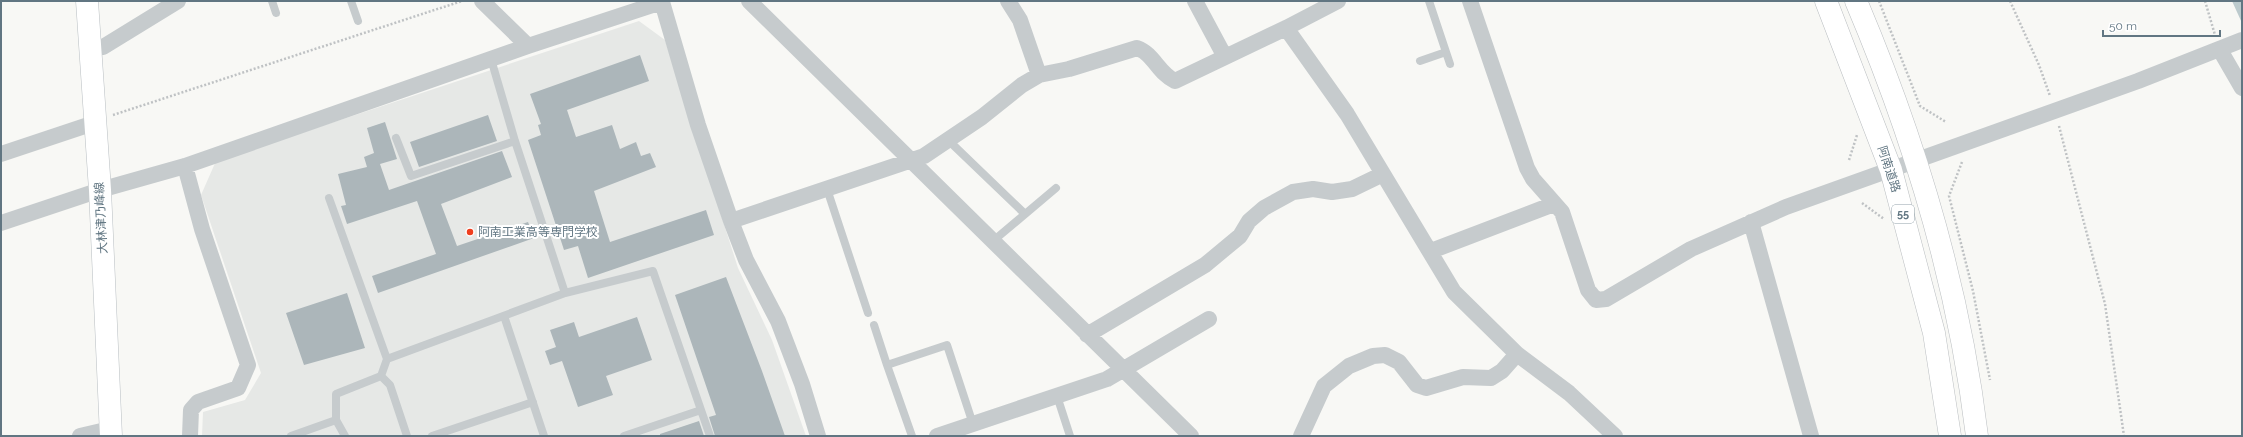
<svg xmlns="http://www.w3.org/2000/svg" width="2243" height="437" font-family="Raleway,'Noto Sans JP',sans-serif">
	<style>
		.built { fill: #e6e8e6 }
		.water { fill: #bccacd }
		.building { fill: #acb6ba }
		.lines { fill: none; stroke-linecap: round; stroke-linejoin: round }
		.secondary-casing { stroke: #b8bec2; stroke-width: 23 }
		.trunk-casing { stroke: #babec1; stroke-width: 23 }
		.path { stroke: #bfc2c4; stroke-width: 2.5; stroke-dasharray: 2 2; stroke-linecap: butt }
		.service { stroke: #c6cbcd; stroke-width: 8 }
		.minor { stroke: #c6cbcd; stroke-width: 16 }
		.secondary { stroke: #fff; stroke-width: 22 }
		.trunk { stroke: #fff; stroke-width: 22 }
		.poi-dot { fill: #ef3e1e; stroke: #fff; stroke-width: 1.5 }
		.labels { text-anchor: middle; stroke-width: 4; stroke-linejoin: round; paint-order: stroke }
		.shield { fill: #fff; stroke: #909fa8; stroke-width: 1 }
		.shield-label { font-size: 11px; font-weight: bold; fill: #617682 }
		.street-label { font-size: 12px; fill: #617682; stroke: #fff }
		.poi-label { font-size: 12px; fill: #617682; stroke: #fff; text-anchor: start }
	</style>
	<rect width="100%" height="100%" fill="#f8f8f5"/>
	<path class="built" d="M639,21l26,19 73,228 34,72 34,96h-604l1,-24 42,-12 16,-27 -60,-178 15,-34z"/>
	<path class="water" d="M2232,1h10v22z"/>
	<path class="building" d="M640,55l9,26 -82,29 9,27 36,-12 8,24 16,-7 5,14 9,-3 6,14 -62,24 16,51 96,-32 8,25 -126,43 -10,-32 -14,4 -36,-110 13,-5 -3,-10 3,-1 -11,-30z
		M488,115l9,26 -78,26 -9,-25z
		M385,122l12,37 -17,5 9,26 113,-39 10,26 -71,27 16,42 71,-24 6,16 -156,55 -6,-17 64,-22 -19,-53 -70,23 -6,-18 5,-1 -8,-31 29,-7 -3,-10 10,-4 -7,-25z
		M726,277l36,94 23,65h-70l-6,-19 7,-2 -41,-120z
		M347,293l18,55 -61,17 -18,-52z
		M637,317l15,43 -46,16 7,19 -35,12 -16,-46 -12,4 -5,-14 11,-4 -6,-17 24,-8 5,15z
		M699,421l5,15h-44v-2z"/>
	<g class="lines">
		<defs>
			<path id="secondary" d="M87,1l13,189 11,246"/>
			<path id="trunk" d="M1826,1l65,169 43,163 16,103
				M1856,1c59,139 103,285 121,435"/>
		</defs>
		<use href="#secondary" class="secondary-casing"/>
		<use href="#trunk" class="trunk-casing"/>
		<path class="path" d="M1879,1l41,105 26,16
			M2010,1l29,64 11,31
			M2205,1l10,34
			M113,115l349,-114
			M2059,126l46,178 19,132
			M1849,160l8,-25
			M1962,162l-13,34 24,95 17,89
			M1862,203l22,16"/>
		<path class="service" d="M272,1l4,12
			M351,1l7,20
			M1429,1l21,63
			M1420,61l26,-9
			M396,138l15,38 104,-35
			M948,140l77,74
			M827,189l41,124
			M329,198l58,161 178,-66 -50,-152 -24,-82
			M993,241l63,-53
			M565,293l88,-22 57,165
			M504,316l40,120
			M874,325l13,40 60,-20 26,79
			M887,365l25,71
			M381,376l9,9 17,51
			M1057,396l13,40
			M336,420l9,16
			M291,436l45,-16v-26l45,-18 6,-17
			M432,436l101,-34
			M624,436l77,-26"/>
		<path class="minor" d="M482,1l46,45
			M749,1l442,435
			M1008,1l12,19 19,55
			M1195,1l30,56
			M1470,1l57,167 6,11 29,33 26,78 8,10 10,-1 85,-50 95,-42 352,-126 104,-41
			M1286,28l61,86 107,178 63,62 52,39 46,43
			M90,48l13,-1 75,-46
			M2220,50l22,38
			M1,154l93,-31
			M185,166l17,63 46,136 -10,23 -40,14 -7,8 -1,26
			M731,221l193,-65 58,-39 40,-32 17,-10 30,-6 68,-21c17,6 21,25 38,33l111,-53 52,-27
			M1751,222l60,214
			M1,223l99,-33 85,-24 343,-120 134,-44 36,123 33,96 15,39 32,61 24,63 16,52
			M1431,251l123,-47
			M1087,335l118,-70 35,-29 9,-15 15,-13 29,-16 20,-3 19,3 20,-3 31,-15
			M80,436l30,-7
			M937,436l170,-57 102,-60
			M1301,436l23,-50 25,-20 24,-10 12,-1 14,7 18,23 9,3 37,-11 28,1 11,-7 15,-17"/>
		<use href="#secondary" class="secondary"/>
		<use href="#trunk" class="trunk"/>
	</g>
	<circle class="poi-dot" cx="470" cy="232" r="4"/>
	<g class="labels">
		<rect class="shield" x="1892" y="205" width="22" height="18" rx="3"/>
		<g class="shield-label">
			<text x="1903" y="218">55</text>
		</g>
		<g class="street-label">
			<text transform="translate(1889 169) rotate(72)" y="4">阿南道路</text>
			<text transform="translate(101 218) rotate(-93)" y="4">大林津乃峰線</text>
		</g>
		<g class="poi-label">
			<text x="478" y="236">阿南工業高等専門学校</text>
		</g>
	</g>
	<rect width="2243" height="437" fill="none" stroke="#617682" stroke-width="4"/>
	<path d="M2103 30v6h117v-6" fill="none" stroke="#617682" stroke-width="2"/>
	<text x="2109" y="30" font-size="12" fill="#617682" stroke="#ffffff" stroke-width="3" paint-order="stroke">50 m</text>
</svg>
